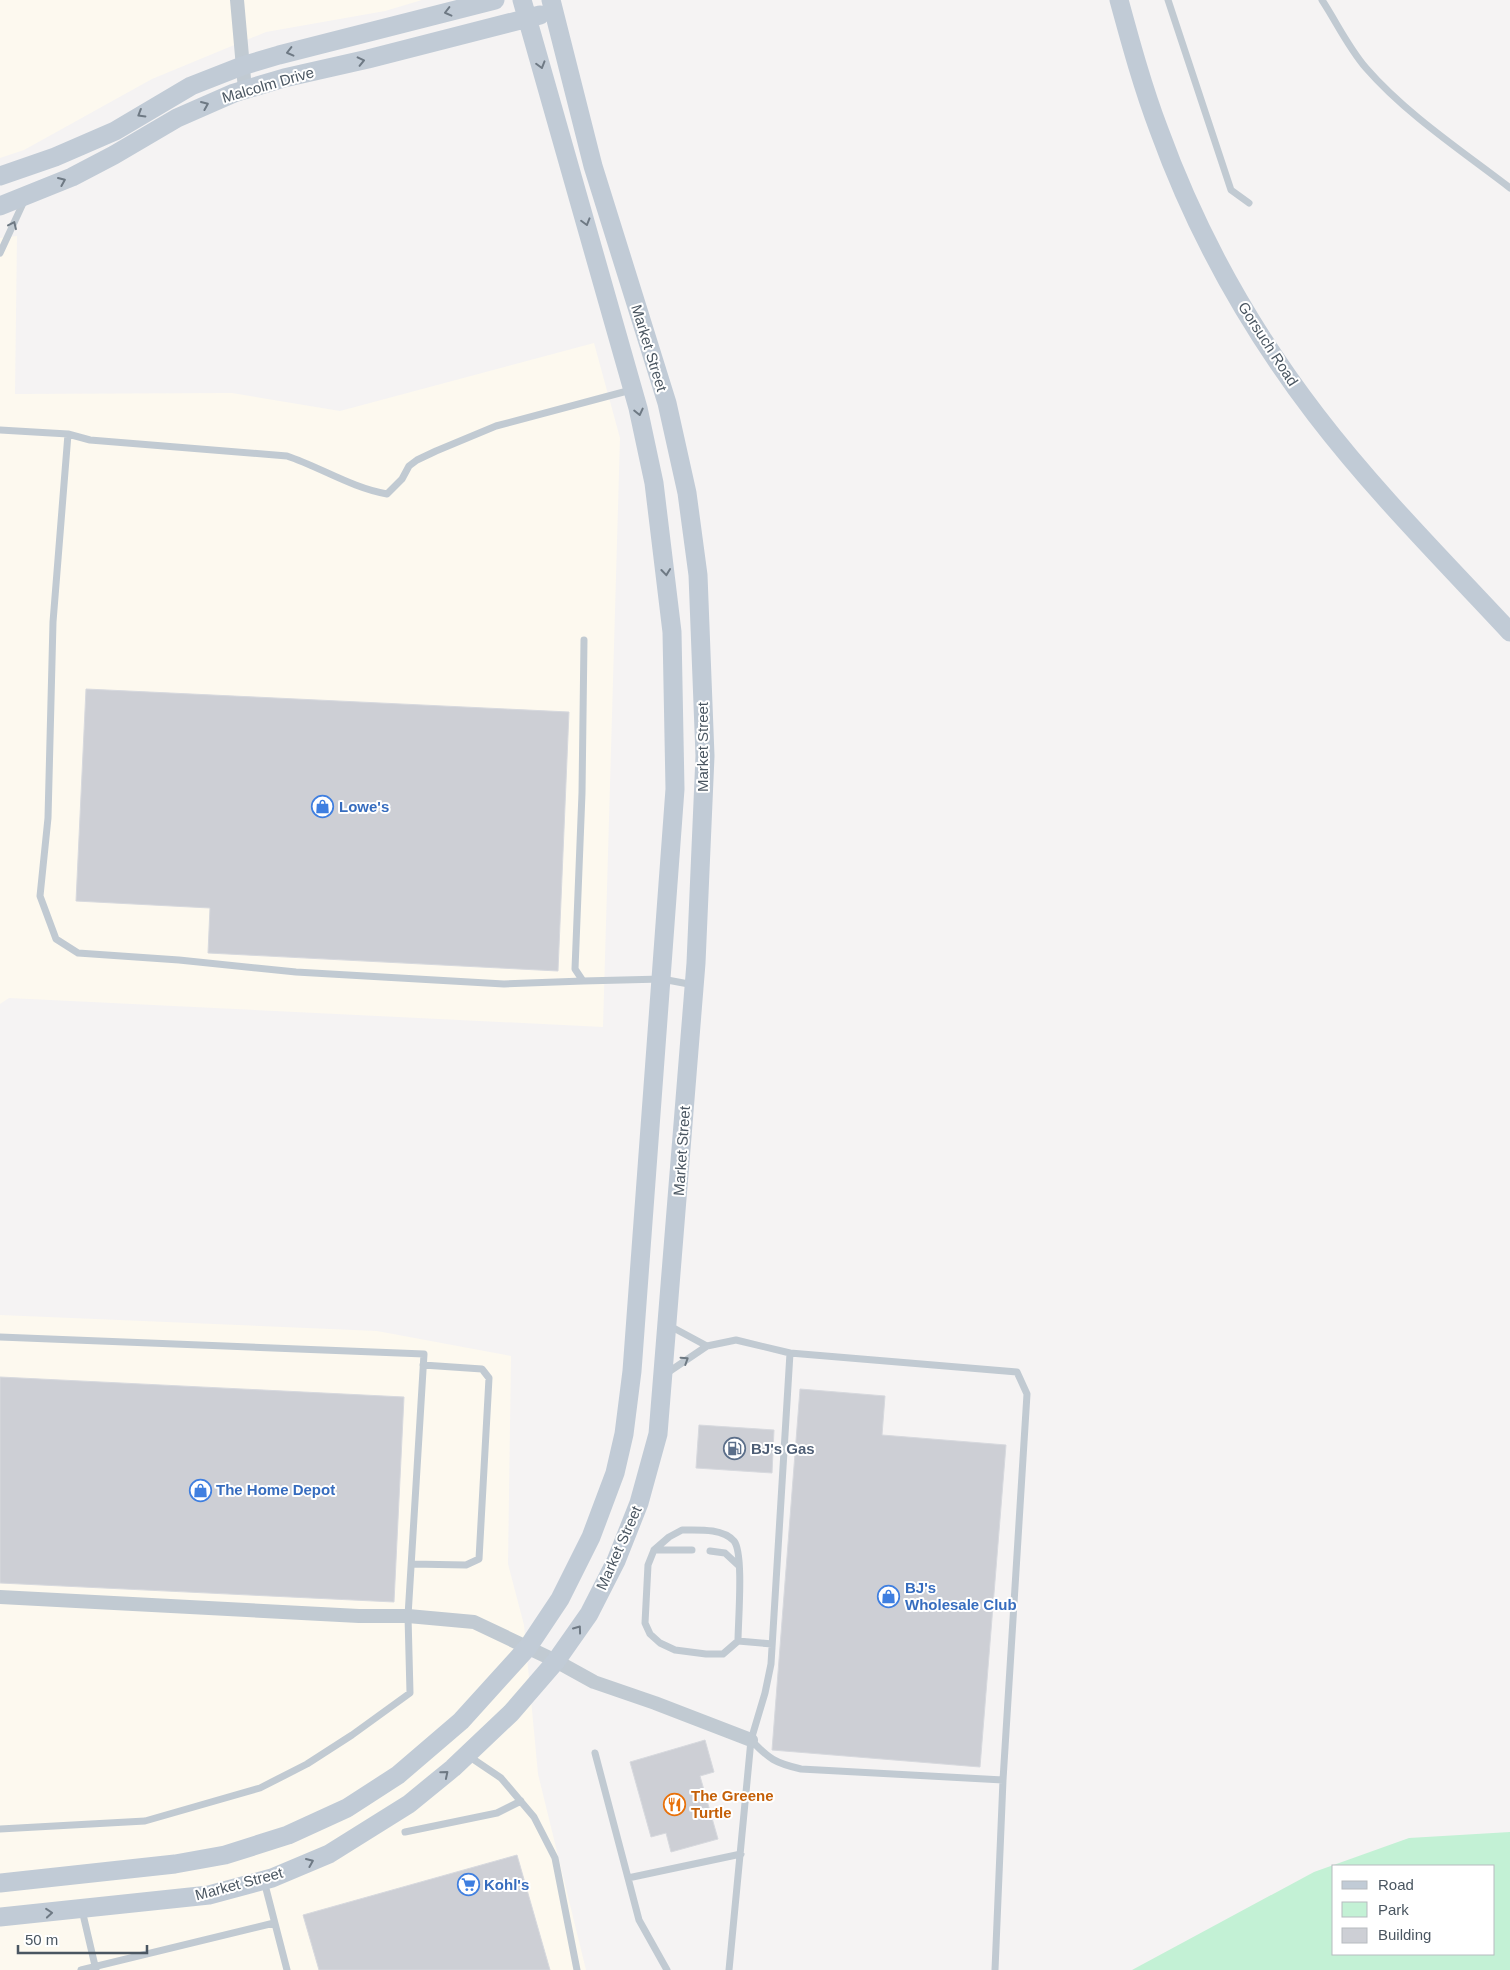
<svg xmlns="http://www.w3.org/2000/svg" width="1510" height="1970" font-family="Arial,sans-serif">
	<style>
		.commercial { fill: #fdf9ef }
		.green { fill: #c3f1d5; fill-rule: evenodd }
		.building { fill: #cdcfd5; stroke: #d7d9de }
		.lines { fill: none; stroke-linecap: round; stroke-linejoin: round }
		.lane { stroke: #c1cad2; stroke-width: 7 }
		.street { stroke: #c1cad2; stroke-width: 14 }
		.secondary { stroke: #c1cbd6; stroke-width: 19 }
		.oneway { stroke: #6e7984 }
		.oneway2 { stroke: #6e7983 }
		.labels { text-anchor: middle; stroke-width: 4; stroke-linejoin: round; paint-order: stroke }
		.street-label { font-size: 15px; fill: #4a5661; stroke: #fff }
		.shop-label { font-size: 15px; font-weight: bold; fill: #366cbe; stroke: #fff; text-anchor: start }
		.service-label { font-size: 15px; font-weight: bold; fill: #4e5e75; stroke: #fff; text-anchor: start }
		.food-label { font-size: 15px; font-weight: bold; fill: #c56008; stroke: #fff; text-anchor: start }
	</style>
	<rect width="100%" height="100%" fill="#f5f3f3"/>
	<path class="commercial" d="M0,0h422l-37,11 -119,21 -114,47 -128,71 -24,8z
		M17,236l-2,158 217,-1 108,18 254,-68 26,95 -17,589 -594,-29 -9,6v-766z
		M0,1315l377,16 134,25 -3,208 16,61 14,149 48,196h-586z"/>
	<path class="green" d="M1510,1832v138h-378l182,-98 95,-34zM1334,1866h160v88h-160z"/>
	<path class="building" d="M86,689l483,23 -11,259 -350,-18 2,-45 -134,-7z
		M0,1377l404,20 -10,205 -394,-19z
		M800,1389l85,7 -3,39 124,10 -26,322 -208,-17z
		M699,1425l75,5 -2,43 -76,-5z
		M705,1740l9,32 -14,4 18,63 -47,13 -5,-19 -15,4 -21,-75z
		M517,1855l33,115h-231l-16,-55z"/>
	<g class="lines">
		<path class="lane" d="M1168,0l63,190 18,13
			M1322,0c15,23 26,47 44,68 40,46 96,83 144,120
			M0,253l25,-54
			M0,430l68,4 -15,188 -5,196 -8,78 16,43 22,14 101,7 117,12 208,12 79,-3
			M68,434l22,6 197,16c33,11 65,32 100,38l15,-15 7,-13 8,-6 19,-9 60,-25 135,-36
			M584,640l-2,153 -7,176 8,12 79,-2 32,6
			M668,1325l39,21
			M0,1337l424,17 -16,262 2,77 -58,42 -45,29 -47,24 -115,33 -145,8
			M790,1353l227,19 10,22 -24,386 -8,190
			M667,1373l40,-27 29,-6 54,13 -19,311 -6,29 -14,47 -22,230
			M682,1530c16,0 40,-2 52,11 10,12 4,81 4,100l-15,13h-17l-31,-4 -15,-7 -10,-9 -5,-11 3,-58 6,-15 15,-13z
			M654,1550h38
			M710,1551l15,2 14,13
			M412,1564l54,1 13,-6 10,-181 -7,-9 -59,-4
			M738,1641l34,3
			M751,1740c18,19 24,23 50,29l202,11
			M595,1753l33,125
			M467,1755l34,23 33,39 21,41 22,112
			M405,1832l92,-19 24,-12
			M264,1881l23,89
			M82,1910l14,60
			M81,1970l193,-47
			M667,1970l-28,-50 -11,-42 113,-24"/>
		<path class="street" d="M237,0l8,90
			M0,1597l359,19h49l66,6 82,39 38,21 61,21 96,37"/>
		<path class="secondary" d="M1119,0c12,44 24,88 40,130 37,102 91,199 157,285 59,77 128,146 194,217
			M0,176l55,-19 60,-26 76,-45 51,-20 37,-11 216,-55
			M0,206l72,-29 42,-22 63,-37 57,-25 50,-15 84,-19 172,-44
			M0,1883l175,-19 50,-9 63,-20 59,-27 51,-33 63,-54 67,-74 32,-48 31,-62 24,-64 9,-39 8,-63 43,-582 -3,-157 -18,-149 -16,-75 -116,-408
			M0,1917l209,-22 63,-17 57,-24 80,-50 44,-36 58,-55 45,-52 33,-47 27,-53 23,-58 19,-69 38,-471 9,-207 -7,-181 -11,-82 -20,-90 -74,-237 -42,-166"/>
	</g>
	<defs><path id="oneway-chevron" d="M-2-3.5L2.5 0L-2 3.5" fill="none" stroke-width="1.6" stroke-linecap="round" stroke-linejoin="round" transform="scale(1.25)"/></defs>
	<g class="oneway">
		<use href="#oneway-chevron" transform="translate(448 12) rotate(166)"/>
		<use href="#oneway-chevron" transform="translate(290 52) rotate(166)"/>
		<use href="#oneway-chevron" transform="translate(361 61) rotate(-13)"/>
		<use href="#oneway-chevron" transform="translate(541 65) rotate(74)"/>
		<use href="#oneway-chevron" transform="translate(205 105) rotate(-23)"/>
		<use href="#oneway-chevron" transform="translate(141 114) rotate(149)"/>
		<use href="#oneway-chevron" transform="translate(62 181) rotate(-23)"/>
		<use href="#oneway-chevron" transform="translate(586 222) rotate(74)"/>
		<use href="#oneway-chevron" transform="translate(639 412) rotate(77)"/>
		<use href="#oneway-chevron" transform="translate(666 572) rotate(84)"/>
		<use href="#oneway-chevron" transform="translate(578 1629) rotate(-54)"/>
		<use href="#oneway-chevron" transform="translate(445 1774) rotate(-40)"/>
		<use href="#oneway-chevron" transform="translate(310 1862) rotate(-23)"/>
		<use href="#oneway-chevron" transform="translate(49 1913) rotate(-5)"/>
	</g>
	<g class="oneway2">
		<use href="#oneway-chevron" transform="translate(13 225) rotate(-65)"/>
		<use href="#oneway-chevron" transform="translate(685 1360) rotate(-33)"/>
	</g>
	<defs>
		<symbol id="shop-ring" viewBox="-11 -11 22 22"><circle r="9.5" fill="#fff" stroke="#3f7fe0" stroke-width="1.5"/><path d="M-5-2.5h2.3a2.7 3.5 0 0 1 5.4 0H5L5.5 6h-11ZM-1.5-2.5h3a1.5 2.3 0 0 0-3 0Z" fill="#3f7fe0"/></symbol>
		<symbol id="fuel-ring" viewBox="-11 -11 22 22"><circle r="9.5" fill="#fff" stroke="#5c6f8a" stroke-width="1.5"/><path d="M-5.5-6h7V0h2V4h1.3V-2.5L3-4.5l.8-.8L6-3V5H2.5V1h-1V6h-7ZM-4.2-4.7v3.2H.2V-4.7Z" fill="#5c6f8a"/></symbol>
		<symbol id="restaurant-ring" viewBox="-11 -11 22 22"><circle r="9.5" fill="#fff" stroke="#e8710a" stroke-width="1.5"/><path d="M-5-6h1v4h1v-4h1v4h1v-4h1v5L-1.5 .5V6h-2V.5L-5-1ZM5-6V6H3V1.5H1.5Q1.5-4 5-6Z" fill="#e8710a"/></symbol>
		<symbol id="supermarket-ring" viewBox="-11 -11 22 22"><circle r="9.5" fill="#fff" stroke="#3f7fe0" stroke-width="1.5"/><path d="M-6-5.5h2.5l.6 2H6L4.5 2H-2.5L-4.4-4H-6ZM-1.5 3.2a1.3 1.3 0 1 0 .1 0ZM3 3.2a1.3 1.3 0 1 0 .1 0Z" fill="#3f7fe0"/></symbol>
	</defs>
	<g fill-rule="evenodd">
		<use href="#shop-ring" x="310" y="794" width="25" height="25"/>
		<use href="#fuel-ring" x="722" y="1436" width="25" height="25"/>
		<use href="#shop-ring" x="188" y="1478" width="25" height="25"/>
		<use href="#shop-ring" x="876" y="1584" width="25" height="25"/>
		<use href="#restaurant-ring" x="662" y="1792" width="25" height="25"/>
		<use href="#supermarket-ring" x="456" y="1872" width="25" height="25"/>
	</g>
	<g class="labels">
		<g class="street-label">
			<text transform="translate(268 85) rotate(-16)" y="5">Malcolm Drive</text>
			<text transform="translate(1268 344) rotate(57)" y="5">Gorsuch Road</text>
			<text transform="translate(649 348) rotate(73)" y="5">Market Street</text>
			<text transform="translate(703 747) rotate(-90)" y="5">Market Street</text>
			<text transform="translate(682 1151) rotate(-86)" y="5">Market Street</text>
			<text transform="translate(619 1548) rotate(-66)" y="5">Market Street</text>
			<text transform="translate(239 1884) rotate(-15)" y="5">Market Street</text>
		</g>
		<g class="shop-label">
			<text x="339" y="812">Lowe's</text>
			<text x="216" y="1495">The Home Depot</text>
			<text x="905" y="1593">BJ's<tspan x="905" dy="17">Wholesale Club</tspan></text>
			<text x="484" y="1890">Kohl's</text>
		</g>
		<g class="service-label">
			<text x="751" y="1454">BJ's Gas</text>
		</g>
		<g class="food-label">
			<text x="691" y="1801">The Greene<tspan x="691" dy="17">Turtle</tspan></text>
		</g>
	</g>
	<rect x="1332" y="1865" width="162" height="90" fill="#ffffff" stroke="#b7bbc0"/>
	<rect x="1342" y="1881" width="25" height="8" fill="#c1cbd6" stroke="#b7bbc0"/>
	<text x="1378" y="1890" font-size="15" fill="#4a5661">Road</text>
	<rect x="1342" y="1902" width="25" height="15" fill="#c3f1d5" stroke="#b7bbc0"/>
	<text x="1378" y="1915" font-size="15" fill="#4a5661">Park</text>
	<rect x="1342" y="1928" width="25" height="15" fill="#cdcfd5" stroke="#b7bbc0"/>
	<text x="1378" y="1940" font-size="15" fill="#4a5661">Building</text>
	<path d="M18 1945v8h129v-8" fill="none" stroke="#4a5661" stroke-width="2.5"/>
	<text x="25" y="1945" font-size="15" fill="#4a5661" stroke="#ffffff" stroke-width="4" paint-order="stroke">50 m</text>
</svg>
